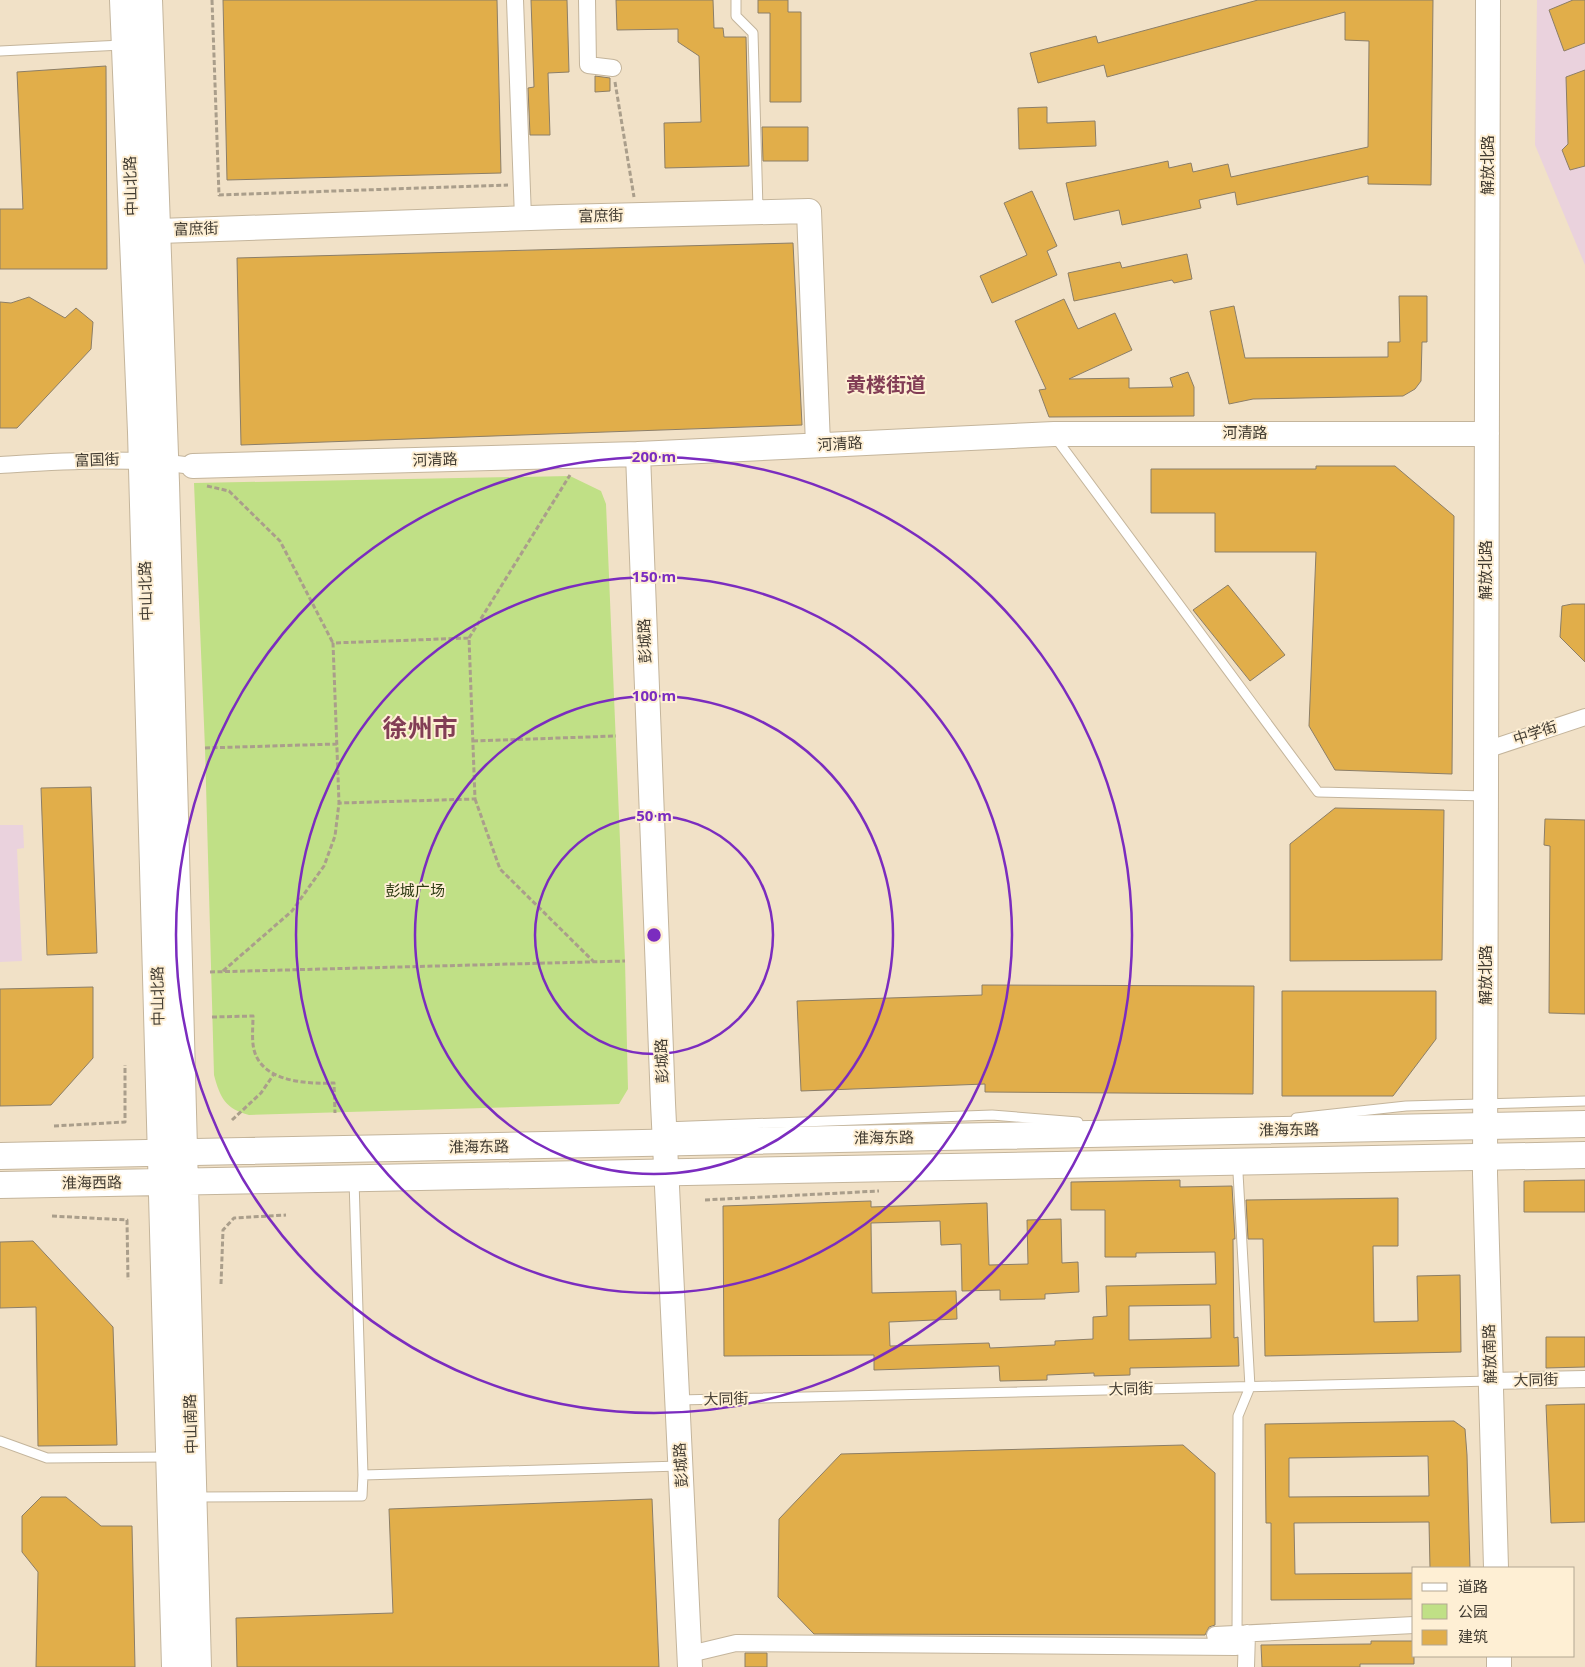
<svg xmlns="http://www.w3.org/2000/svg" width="1585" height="1667" font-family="'Noto Sans','Noto Sans SC',sans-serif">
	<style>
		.education { fill: #ead2dd }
		.green { fill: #c0e086 }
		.building { fill: #e1ae4a; stroke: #8c7e67; fill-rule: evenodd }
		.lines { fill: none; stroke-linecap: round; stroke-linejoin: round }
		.lane-casing { stroke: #c4b59c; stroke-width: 11 }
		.street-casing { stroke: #c4b59c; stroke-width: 18 }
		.secondary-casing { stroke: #c4b59c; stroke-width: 26 }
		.primary-casing { stroke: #c4b59c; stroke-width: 28 }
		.path { stroke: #aa9e8b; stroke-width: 3; stroke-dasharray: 5 2.5; stroke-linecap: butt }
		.lane { stroke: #fff; stroke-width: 9 }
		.street { stroke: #fff; stroke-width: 16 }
		.secondary { stroke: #fff; stroke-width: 24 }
		.primary { stroke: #fff; stroke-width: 26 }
		.ring { fill: none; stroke: #7b2cbf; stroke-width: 2.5 }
		.labels { text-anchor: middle; stroke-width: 4; stroke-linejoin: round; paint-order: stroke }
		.street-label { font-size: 15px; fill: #423c32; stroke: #feefd4 }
		.park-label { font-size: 15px; fill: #2c3911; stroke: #feefd4 }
		.district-label { font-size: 20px; font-weight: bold; fill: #823d55; stroke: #feefd4 }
		.town-label { font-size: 25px; font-weight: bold; fill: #823d55; stroke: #feefd4 }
		.centre { fill: #7b2cbf; stroke: #feefd4; stroke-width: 2.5 }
		.ring-label { font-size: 15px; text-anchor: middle; font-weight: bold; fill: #7b2cbf; stroke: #feefd4; stroke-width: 4; stroke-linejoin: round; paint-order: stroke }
	</style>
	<rect width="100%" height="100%" fill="#f1e1c7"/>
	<path class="education" d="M1537,0h48v265l-50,-120z
		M0,825h23l1,23 -7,1 5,112 -22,1z"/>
	<path class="green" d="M570,476l31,15 5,13 19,457 3,128 -9,15 -370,11c-23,-6 -29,-17 -35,-40l-9,-327 -11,-265z"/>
	<path class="building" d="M223,0h274l4,173 -274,7z
		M531,0h36l2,72 -21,1 2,62h-20l-2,-47 6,-1z
		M616,0h97l1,28h9l1,9h22l3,129 -84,2 -1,-45 37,-1 -2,-66 -21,-14v-13l-61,1z
		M758,0h30v12h13v90h-31v-89h-12z
		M1258,0h175l-2,185 -63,-1v-8l-131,29 -2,-13 -36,8 2,8 -79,17 -3,-15 -45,10 -8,-37 102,-22 1,7 22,-5 2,9 35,-8 3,13 137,-30 1,-106 -24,-1v-28l-238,65 -3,-12 -66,18 -8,-30 66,-17 2,7z
		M1573,0h12v43l-21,8 -15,-41z
		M106,66l1,203h-107v-60h23l-6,-137z
		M1585,70v96l-15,4 -8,-20 6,-6 -2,-67z
		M595,76l15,2v13l-15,1z
		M1047,107v16l48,-2 1,25 -77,3 -1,-41z
		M762,127h46v34h-45z
		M1032,191l25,55 -10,5 10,24 -65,28 -12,-27 47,-21 -23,-52z
		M793,243l9,182 -561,20 -4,-187z
		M1187,254l5,25 -18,4 -2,-3 -98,21 -6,-28 52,-11 2,6z
		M1399,296h28v46h-5l-1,39 -6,8 -12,7 -150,3 -24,5 -19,-93 24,-5 11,52 143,-1v-15h12z
		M29,297l36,21 11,-10 17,14 -2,27 -74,79h-17v-126l11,1z
		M1064,299l14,30 37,-16 17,37 -63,29 60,-1v10l44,-1 -3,-9 18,-6 6,15v29l-145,1 -10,-27 7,-1 -31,-68z
		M1316,466h79l59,50 -2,258 -117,-4 -26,-44 7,-174h-101v-39h-64v-44h165z
		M1228,585l57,70 -35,26 -57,-71z
		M1572,604h13v58l-25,-25 2,-31z
		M91,787l6,166 -50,2 -6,-167z
		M1335,808l109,2 -2,150 -152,1v-117z
		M1545,819l40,1v194l-36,-1 1,-167 -6,-1z
		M982,985l272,1 -1,108 -268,-2v-8l-184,7 -4,-90 185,-6z
		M93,987v71l-42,47 -51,1v-117z
		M1282,991h154v48l-43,57h-111z
		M1180,1180v7l52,-1 3,53h-2l1,99 4,-1 1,29 -109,2v7l-36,1v-3l-47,2v5l-47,1 -1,-15 -125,4v-15l-150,1 -1,-150 148,-5v6l116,-4 2,62 39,-1 -1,-44 34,-1 1,44 16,-1 1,30 -34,2v5l-45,1v-10l-38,1 -1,-47 -20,1 -1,-24 -69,2 1,70 84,-2 1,28 -68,3 1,24 99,-3 1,5 65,-3v-4l38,-2v-22l14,-1 -1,-30 110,-2 -1,-32 -79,1v4h-31v-47h-34v-28zM1210,1305l1,33 -82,2v-34z
		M1585,1180v32h-61v-31z
		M1398,1198v48h-25l1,76 44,-1 -1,-45 43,-1 1,77 -196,4 -2,-117h-15l-2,-39z
		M33,1241l80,86 4,118 -79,1 -2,-139 -36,1v-66z
		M1546,1337h39v30l-39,1z
		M1585,1404v118l-34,1 -5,-118z
		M1454,1421l11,8 2,26 3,113h-40l-1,-46 -135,1 1,51 119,-1v26l-143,1v-77h-5l-1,-99zM1428,1456l1,40 -140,1v-39z
		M1183,1445l32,28v152l-6,2 -4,8 -391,-1 -36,-37 1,-78 62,-65z
		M41,1497h25l35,29h31l3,141h-99l2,-95 -16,-20v-36z
		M652,1499l7,168h-422l-1,-49 157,-5 -4,-104z
		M1371,1641h43v23h-54v3h-98l-1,-22 110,-1z
		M745,1653h22v14h-22z"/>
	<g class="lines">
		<defs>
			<path id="lane" d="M736,0v16l17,17 5,176
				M0,51l122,-6
				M1055,437l263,355 168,4
				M1296,1118l110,-12 179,-5
				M664,1127l328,-12 86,7
				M354,1180l9,295
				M679,1400l812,-19
				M0,1441l47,17 120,-1
				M197,1497l165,-1 1,-21 317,-9
				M1237,1637l1,-221 12,-29 -12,-214 3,-9"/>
			<path id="street" d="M515,0l8,218
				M587,0l1,65 25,3
				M0,465c68,-4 125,-8 193,1
				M1486,750l99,-33
				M1491,1381l94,-2
				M1215,1635l199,-10
				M690,1654l46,-11 500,4
				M1246,1667l1,-34"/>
			<path id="secondary" d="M1488,0l-3,1174 11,394
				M159,231l402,-14 248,-6 9,234
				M638,454l25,649 27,564
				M193,466l445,-12 416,-20h433
				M1499,1656v11"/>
			<path id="primary" d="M123,0l18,432 34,1235
				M149,0l17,483 32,1184
				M0,1156l1585,-32
				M0,1185l1585,-30"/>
		</defs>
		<use href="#lane" class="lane-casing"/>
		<use href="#street" class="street-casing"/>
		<use href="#secondary" class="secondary-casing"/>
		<use href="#primary" class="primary-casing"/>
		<path class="path" d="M212,0l7,195 289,-10
			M615,82l19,115
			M207,486l22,5 51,50 53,102
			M469,638l101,-163
			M473,741l143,-5
			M205,748l132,-4
			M475,799l25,70 94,93
			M223,971l69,-60 32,-45 11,-30 4,-33 -6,-160 136,-5 6,161 -136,4
			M210,972l415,-11
			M212,1017l41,-1c0,9 -1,19 0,28 4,38 52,40 81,39l1,30
			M232,1120l29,-27 13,-19
			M54,1126l71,-4v-57
			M705,1200l174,-9
			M52,1216l75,4 1,60
			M221,1284l2,-54 11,-12 52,-3"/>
		<use href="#lane" class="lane"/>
		<use href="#street" class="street"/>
		<use href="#secondary" class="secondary"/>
		<use href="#primary" class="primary"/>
	</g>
	<g class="ring">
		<circle cx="654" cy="935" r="119"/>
		<circle cx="654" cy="935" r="239"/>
		<circle cx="654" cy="935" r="358"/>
		<circle cx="654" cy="935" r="478"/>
	</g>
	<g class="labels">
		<g class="street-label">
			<text transform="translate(1488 165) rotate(-90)" y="5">解放北路</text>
			<text transform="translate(131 186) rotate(-92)" y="5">中山北路</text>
			<text transform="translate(601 216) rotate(-1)" y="5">富庶街</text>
			<text transform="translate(196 229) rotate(-2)" y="5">富庶街</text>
			<text x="1245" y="438">河清路</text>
			<text transform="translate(840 444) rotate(-3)" y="5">河清路</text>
			<text transform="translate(97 460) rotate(-2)" y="5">富国街</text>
			<text transform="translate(435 460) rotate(-2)" y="5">河清路</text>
			<text transform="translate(1486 570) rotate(-90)" y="5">解放北路</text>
			<text transform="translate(146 591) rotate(-92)" y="5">中山北路</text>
			<text transform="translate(645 641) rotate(-92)" y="5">彭城路</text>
			<text transform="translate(1535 733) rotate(-18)" y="5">中学街</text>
			<text transform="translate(1486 975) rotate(-90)" y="5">解放北路</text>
			<text transform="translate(158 996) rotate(-91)" y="5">中山北路</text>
			<text transform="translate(662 1061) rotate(-92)" y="5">彭城路</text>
			<text transform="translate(1289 1130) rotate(-1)" y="5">淮海东路</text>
			<text transform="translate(884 1138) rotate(-1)" y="5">淮海东路</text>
			<text transform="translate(479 1147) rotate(-1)" y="5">淮海东路</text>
			<text transform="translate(92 1183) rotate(-1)" y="5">淮海西路</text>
			<text transform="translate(1490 1354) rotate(-92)" y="5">解放南路</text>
			<text transform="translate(1536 1380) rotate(-1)" y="5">大同街</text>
			<text transform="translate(1131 1389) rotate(-1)" y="5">大同街</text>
			<text transform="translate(726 1399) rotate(-1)" y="5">大同街</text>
			<text transform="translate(191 1424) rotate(-92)" y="5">中山南路</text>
			<text transform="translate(681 1465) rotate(-93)" y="5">彭城路</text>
		</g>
		<g class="park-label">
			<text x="415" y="896">彭城广场</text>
		</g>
		<g class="district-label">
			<text x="886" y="392">黄楼街道</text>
		</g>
		<g class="town-label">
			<text x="420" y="737">徐州市</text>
		</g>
	</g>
	<circle cx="654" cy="935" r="8" class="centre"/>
	<g class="ring-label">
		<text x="654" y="462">200 m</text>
		<text x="654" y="582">150 m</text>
		<text x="654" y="701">100 m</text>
		<text x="654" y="821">50 m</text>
	</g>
	<rect x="1412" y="1567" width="162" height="90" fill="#feefd4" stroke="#b3a793"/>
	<rect x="1422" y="1583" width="25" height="8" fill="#ffffff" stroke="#b3a793"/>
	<text x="1458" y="1592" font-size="15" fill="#423c32">道路</text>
	<rect x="1422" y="1604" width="25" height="15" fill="#c0e086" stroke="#b3a793"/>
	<text x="1458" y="1617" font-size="15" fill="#423c32">公园</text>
	<rect x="1422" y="1630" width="25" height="15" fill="#e1ae4a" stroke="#b3a793"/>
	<text x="1458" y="1642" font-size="15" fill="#423c32">建筑</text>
</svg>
